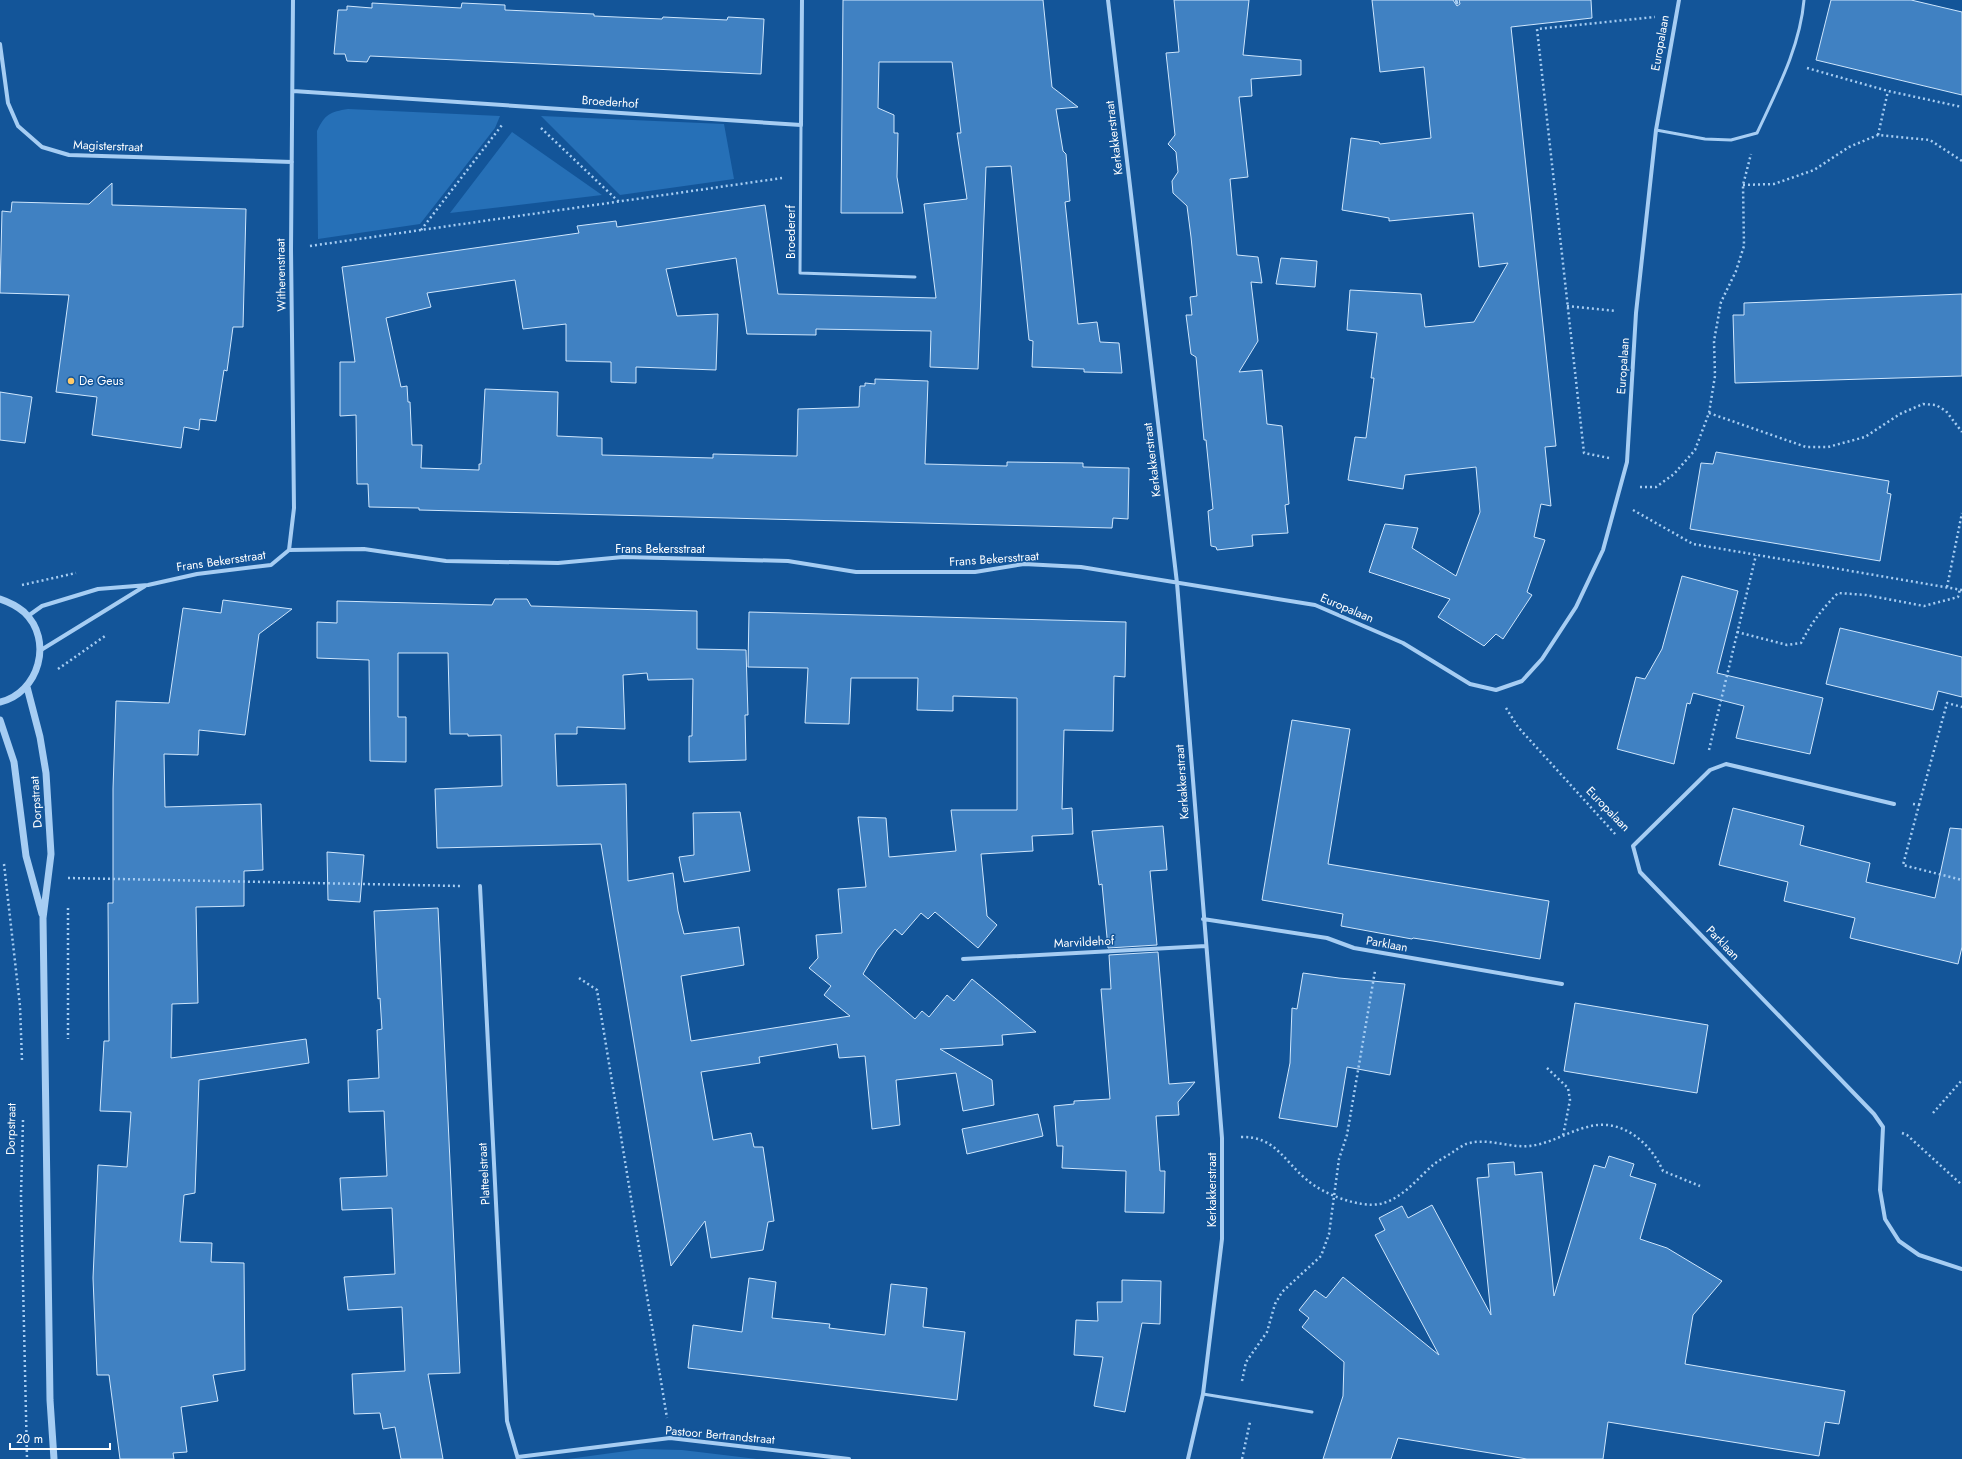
<svg xmlns="http://www.w3.org/2000/svg" width="1962" height="1459" font-family="Jost,sans-serif">
	<style>
		.green { fill: #2670b7 }
		.building { fill: #4081c2; stroke: #cee6fd }
		.lines { fill: none; stroke-linecap: round; stroke-linejoin: round }
		.path { stroke: #a6cdf3; stroke-width: 2.5; stroke-dasharray: 2 3; stroke-linecap: butt }
		.service { stroke: #a6cdf3; stroke-width: 3 }
		.minor { stroke: #a6cdf3; stroke-width: 4 }
		.tertiary { stroke: #a6cdf3; stroke-width: 7 }
		.poi-dot { fill: #ffca68; stroke: #135599; stroke-width: 1.5 }
		.labels { text-anchor: middle; stroke-width: 3; stroke-linejoin: round; paint-order: stroke }
		.street-label { font-size: 12px; fill: #fff; stroke: #135599 }
		.poi-label { font-size: 12px; fill: #fff; stroke: #135599; text-anchor: start }
	</style>
	<rect width="100%" height="100%" fill="#135599"/>
	<path class="green" d="M348,109l152,7 -5,12 -75,96 -102,15 -1,-108c8,-17 13,-19 31,-22z
		M541,116l183,8 10,55 -114,16z
		M512,132l90,63 -152,18z
		M641,1449l41,1 75,9h-189z"/>
	<path class="building" d="M843,0h200l9,87 26,20 -22,2 7,42 3,3 4,47 -5,1 13,122 19,-2 3,20 19,1 3,30 -38,-1v-3l-52,-2 1,-26 -4,-1 -18,-174 -25,1 -8,202 -48,-2 1,-36 -115,-2v6l-69,-1 -11,-76 -70,11 11,47 41,-2 -2,56 -80,-3v16l-25,-1v-20l-45,-1v-37l-43,5 -8,-49 -88,13 4,14 -45,11 15,69 6,-1 1,16h2l2,43h10l-1,23 58,2v-6h2l4,-75 73,3 -1,44 45,2v17l111,3v-4l84,2 1,-47 61,-2 1,-21h5v-3l10,1v-5l53,2 -3,83 82,2v-4l76,1v4l46,1 -1,51 -15,-1 -1,10 -693,-18v-2l-50,-1 -1,-23h-11l-1,-69 -16,1v-54h15l-13,-95 237,-34 -2,-7 39,-5 1,6 148,-22 13,89 158,4 -12,-94 43,-5 -10,-66h4l-9,-71h-73l-1,46 16,7v18h4l-1,44 6,36h-62z
		M1174,0h75l-6,55 58,5v15l-50,4 1,17 -13,1 9,80 -18,2 7,76 21,2 4,26 -11,-1 7,59 -19,31 23,-2 5,54 15,2 7,78 -4,1 3,28 -36,2 1,11 -36,4 -1,-3 -5,-1 -3,-35 5,-2 -7,-69h-2l-8,-83 -5,-3 -5,-39h6l-2,-18 7,-1 -6,-59 -4,-31 -14,-13 -1,-12 6,-9 -2,-20 -8,-8 7,-9 -9,-82 13,-1z
		M1372,0h81l4,6 3,-2 -1,-4h132l1,18 -81,9 45,419 -11,1 6,59 -10,-2 -7,33 11,3 -18,52 5,3 -29,44 -7,-5 -12,12 -46,-29 12,-18 -81,-27 16,-48 33,4 -6,20 44,28 24,-64 -4,-45 -71,8 -2,14 -55,-9 7,-43 11,1 8,-60h-3l6,-45 -30,-3 3,-40 71,4 4,33 49,-5 34,-59 -29,4 -6,-54 -84,8v-3l-47,-8 9,-72 28,4 1,2 51,-6 -7,-71 -44,5z
		M1831,0h80l51,12v83l-146,-35z
		M372,3l89,5 1,-5 43,2v5l89,4v2l45,2 23,1 1,-2 64,3 1,-3 36,2 -3,55 -391,-18 -3,6 -20,-1 -2,-7h-11l4,-44h9v-4l25,2z
		M112,183v22l134,4 -3,118h-10l-6,44 -3,-1 -8,51 -16,-2 -1,11 -15,-3 -3,21 -89,-13 5,-38 -41,-5 13,-97 -69,-2 2,-82 9,1 1,-10 77,2z
		M1281,258l36,3 -2,26 -39,-3z
		M1962,294v82l-227,7 -2,-68h11v-12z
		M0,392l32,5 -7,46 -25,-3z
		M1716,452l173,29 -2,12 4,1 -11,67 -190,-32 11,-66 12,1z
		M1682,576l56,15 -21,82 106,25 -13,56 -74,-16 8,-32 -51,-13 -3,11 -3,-1 -13,61 -57,-15 19,-72 9,2 17,-30z
		M495,599h32l4,7 166,5v38l49,1 2,65h-3l1,45 -57,2v-26h3l1,-57 -45,1 -1,-7 -24,2 2,54 -48,-2v7h-22l2,52 69,-2 2,97 45,-8 5,38 6,23 55,-7 5,38 -63,11 10,65 159,-25 -26,-21 7,-9 -22,-18 9,-10 -2,-23 26,-2 -4,-44 28,-2 -8,-70 28,1 3,39 67,-6 -5,-41h66v-112l-64,-2v15l-36,-1 1,-32h-67l-2,46 -44,-1 3,-55 -60,-1 1,-55 377,10 -1,55 -11,-1 -1,55 -49,-1 -2,79 10,-1 1,26 -41,2 1,15 -52,3 6,62 10,9 -19,23 -43,-36 -7,7 -7,-6 -19,22 -7,-6 -18,21 -14,24 52,45 7,-8 7,6 18,-22 7,6 18,-22 64,53 -34,3 1,10 -63,4 52,31 2,25 -31,6 -7,-38 -60,7 4,45 -28,4 -7,-73 -26,2 -2,-14 -78,13 1,6 -59,9 12,68 38,-7 3,14h9l11,74 -6,1 -5,28 -52,8 -6,-37 -34,45 -70,-422 -164,4 -2,-59 67,-3 -1,-51 -33,1v-2h-18l-2,-81h-50v64h8v45l-36,-1 -1,-101 -52,-2v-36l20,1v-22l155,4z
		M223,600l69,9 -33,25 -14,101 -46,-5 -1,25 -34,-1 1,53 96,-3 2,66 -19,1v35l-48,1 2,96 -26,1 -1,54 135,-19 3,24 -110,17 -4,113 -11,2 -4,47 32,1 -1,19 33,1 1,107 -32,5 5,26 -37,6 6,45 -14,1 1,6h-54l-11,-84h-12l-4,-97 5,-113 29,2 4,-55 -31,-1 4,-70h5l-1,-138h5v-114l3,-88 53,2 14,-95 38,5z
		M1840,628l122,29v40l-24,-6 -5,19 -107,-26z
		M1292,720l58,9 -22,135 221,37 -9,58 -107,-18 -20,-3 -1,1 -71,-13 2,-12 -81,-14z
		M1733,808l71,18 -4,19 70,18 -4,19 69,16 15,-70 12,1v118l-4,17 -108,-26 5,-20 -71,-17 4,-19 -69,-17z
		M740,812l10,59 -66,11 -5,-25 15,-2 -1,-42z
		M1163,826l4,44 -17,1 7,74 -49,3 -6,-64 -3,1 -7,-54z
		M327,852l37,3 -4,47 -32,-2z
		M438,908l22,465 -32,1 15,85h-42l-6,-32 -12,2 -3,-16 -26,1 -2,-40 53,-3 -3,-64 -54,3 -4,-33 51,-3 -3,-66 -50,2 -2,-32 47,-2 -3,-65 -35,1 -1,-32 31,-2 -2,-48 5,-1 -2,-31 -2,1 -4,-88z
		M1158,952l11,132 26,-2 -17,20 1,13 -23,1 4,55h5l-1,42 -39,-1 1,-41 -64,-3 1,-22h-6l-3,-40 20,-2v-3l36,-2 -9,-110h10l-2,-34z
		M1303,973l36,5 66,6 -15,91 -43,-8 -10,60 -58,-9 11,-55 2,-55 5,1z
		M1575,1003l133,22 -11,68 -133,-22z
		M1038,1114l5,22 -76,18 -5,-25z
		M1609,1156l25,8 -4,12 26,8 -16,55 27,9 55,33 -29,34 -8,49 160,27 -6,33 -14,-2 -6,34 -211,-34 -5,37h-76l-129,-21 -7,21h-68l20,-63 1,-34 -42,-35 7,-9 -10,-8 16,-20 11,8 17,-21 96,78 -64,-120 10,-5 -6,-12 23,-12 6,12 24,-13 59,110 -14,-137 12,-1 -1,-13 26,-2 1,13 27,-3 12,124 40,-131 11,3z
		M749,1278l27,4 -4,36 58,6 -1,4 56,7 6,-51 36,4 -4,39 42,5 -8,68 -269,-32 5,-43 49,7z
		M1122,1280l39,1 -1,43 -18,-1 -17,89 -31,-6 9,-49 -29,-2 2,-35 22,1 -1,-19h25z"/>
	<g class="lines">
		<path class="path" d="M1807,68l81,23 74,16
			M541,128l78,74
			M1878,135l10,-44
			M1743,185l31,-1 40,-14 35,-23 29,-12 52,5 32,21
			M421,230l81,-105
			M310,246l472,-68
			M1567,306l49,5
			M1709,413l97,34h22l37,-10 35,-23 23,-10 13,1 10,6 16,21
			M1609,458l-25,-5 -47,-424 118,-12
			M1640,487h16l18,-13 21,-24 14,-37 6,-37 -1,-35 7,-39 15,-31 8,-25 -1,-61 8,-31
			M1633,510l60,34 269,46
			M22,585l54,-12
			M1947,587l15,-74
			M1737,632l50,13 14,-2c10,-20 22,-35 37,-50l28,2 58,11 34,-9 2,-8
			M58,669l47,-33
			M1506,708l12,19 98,108
			M1709,750l47,-195
			M1913,804l6,1 -16,60 59,15
			M1919,805l28,-102 15,4
			M4,864l16,142 2,55
			M68,878l393,8
			M68,908v131
			M579,978l18,12 70,428
			M1547,1068l21,20 2,12 -7,36
			M1933,1113l29,-33
			M23,1120l-2,75 6,264
			M1902,1133l5,2 55,50
			M1241,1137c34,-1 43,24 66,43 16,14 52,28 73,24 22,-5 37,-25 53,-39 6,-5 14,-9 20,-13 4,-3 9,-6 13,-8 21,-7 42,4 63,2 21,-2 38,-14 58,-19 34,-10 63,15 76,44l37,15
			M1242,1381l4,-19 21,-30 8,-28 7,-12 39,-36 8,-22 10,-75 8,-24 28,-164
			M1242,1459l8,-37"/>
		<path class="service" d="M1456,0l1,3
			M801,125l-1,148 115,4
			M1656,130l49,9 26,1 26,-7c20,-43 43,-86 47,-133
			M1203,1394l109,18"/>
		<path class="minor" d="M1108,0l69,583 45,555v101l-19,155 -15,65
			M0,44l8,59 10,23 24,21 27,8 223,7
			M293,91l508,34 1,-125
			M289,550l5,-42 -3,-259 2,-249
			M28,616l14,-10 56,-17 50,-4 49,-11 74,-9 18,-15 75,-1 82,12 112,2 65,-6 165,4 68,11h119l49,-8 57,3 234,38 88,38 67,41 26,6 26,-9 20,-22 34,-52 27,-57 24,-88 9,-149 20,-183 23,-130
			M41,650l104,-64
			M1894,804l-168,-40 -16,6 -77,76 7,26 234,242 9,13 -3,63 5,29 14,22 20,14 43,14
			M480,886l27,535 11,38
			M1203,919l124,19 27,10 208,36
			M963,959l243,-13
			M518,1457l152,-19 179,21"/>
		<path class="tertiary" d="M0,599c9,3 17,7 24,13 30,28 15,81 -24,90
			M27,687l13,50 6,36 5,81 -8,64 7,482 4,59
			M0,720l14,42 12,94 16,58"/>
	</g>
	<circle class="poi-dot" cx="71" cy="381" r="4"/>
	<g class="labels">
		<g class="street-label">
			<text transform="translate(1660 43) rotate(-80)" y="4">Europalaan</text>
			<text transform="translate(610 102) rotate(4)" y="4">Broederhof</text>
			<text transform="translate(1114 138) rotate(-97)" y="4">Kerkakkerstraat</text>
			<text transform="translate(108 146) rotate(2)" y="4">Magisterstraat</text>
			<text transform="translate(791 232) rotate(-90)" y="4">Broedererf</text>
			<text transform="translate(281 275) rotate(-91)" y="4">Witherenstraat</text>
			<text transform="translate(1623 366) rotate(-86)" y="4">Europalaan</text>
			<text transform="translate(1152 460) rotate(-97)" y="4">Kerkakkerstraat</text>
			<text x="660" y="553">Frans Bekersstraat</text>
			<text transform="translate(994 559) rotate(-4)" y="4">Frans Bekersstraat</text>
			<text transform="translate(221 561) rotate(-8)" y="4">Frans Bekersstraat</text>
			<text transform="translate(1347 608) rotate(23)" y="4">Europalaan</text>
			<text transform="translate(1182 782) rotate(-94)" y="4">Kerkakkerstraat</text>
			<text transform="translate(36 802) rotate(-94)" y="4">Dorpstraat</text>
			<text transform="translate(1608 809) rotate(46)" y="4">Europalaan</text>
			<text transform="translate(1084 942) rotate(-3)" y="4">Marvildehof</text>
			<text transform="translate(1723 943) rotate(46)" y="4">Parklaan</text>
			<text transform="translate(1387 944) rotate(10)" y="4">Parklaan</text>
			<text transform="translate(11 1129) rotate(-89)" y="4">Dorpstraat</text>
			<text transform="translate(484 1174) rotate(-93)" y="4">Platteelstraat</text>
			<text transform="translate(1212 1190) rotate(-90)" y="4">Kerkakkerstraat</text>
			<text transform="translate(720 1435) rotate(5)" y="4">Pastoor Bertrandstraat</text>
		</g>
		<g class="poi-label">
			<text x="79" y="385">De Geus</text>
		</g>
	</g>
	<path d="M10 1443v6h100v-6" fill="none" stroke="#ffffff" stroke-width="2"/>
	<text x="16" y="1443" font-size="12" fill="#ffffff" stroke="#135599" stroke-width="3" paint-order="stroke">20 m</text>
</svg>
